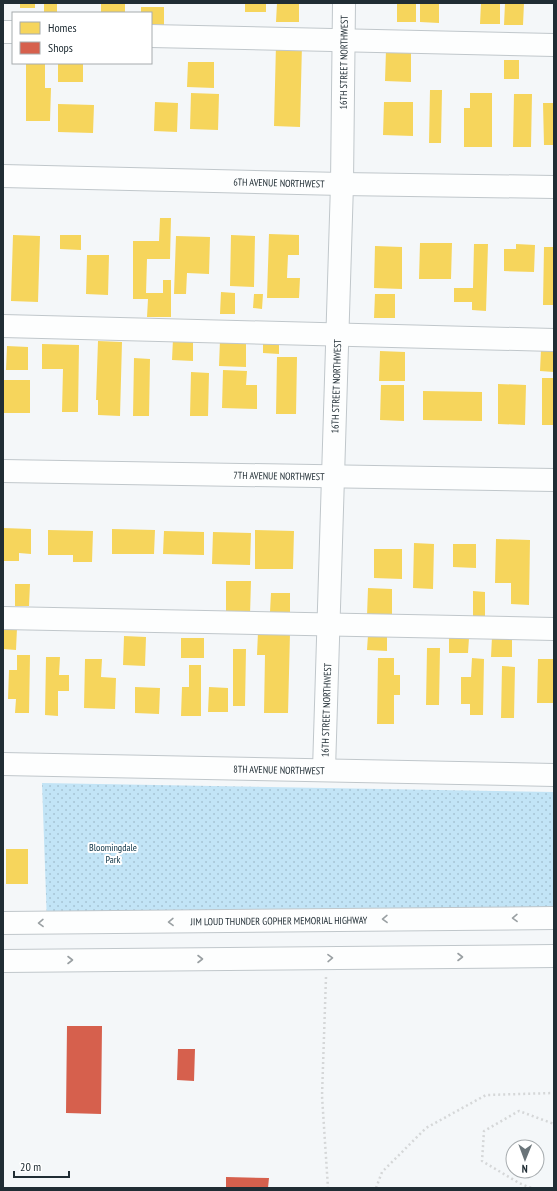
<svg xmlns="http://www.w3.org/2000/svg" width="557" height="1191" font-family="'PT Sans Narrow',sans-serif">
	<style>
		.park { fill: url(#park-dots) }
		.homes { fill: #f6d55c }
		.shops { fill: #d6604d }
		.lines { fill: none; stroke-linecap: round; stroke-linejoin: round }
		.minor-casing { stroke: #c0c7cb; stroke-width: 24 }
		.major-casing { stroke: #c0c7cb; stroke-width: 24 }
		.path { stroke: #d5d7d8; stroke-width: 2.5; stroke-dasharray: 2 3; stroke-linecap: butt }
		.minor { stroke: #fdfefe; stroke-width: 22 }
		.major { stroke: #fdfefe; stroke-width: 22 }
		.oneway { stroke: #9aa0a3 }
		.labels { text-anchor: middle; stroke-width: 4; stroke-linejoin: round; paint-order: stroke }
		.street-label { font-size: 10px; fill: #202d34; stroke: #fff }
		.park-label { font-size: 10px; fill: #0a3143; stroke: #fff }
	</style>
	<defs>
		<pattern id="park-dots" width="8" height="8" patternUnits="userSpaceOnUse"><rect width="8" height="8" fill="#c2e4f6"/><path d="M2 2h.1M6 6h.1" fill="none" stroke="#a6c4d4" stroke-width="1.8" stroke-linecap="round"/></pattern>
	</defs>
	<rect width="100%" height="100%" fill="#f4f7f9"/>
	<path class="park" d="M42,783l512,9v116l-507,15z"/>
	<path class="homes" d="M20,3h15v5h-15z
		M44,3h13v10h-13z
		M101,3h24v10h-24z
		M245,3h21v9h-21z
		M277,3h22v19h-23z
		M397,3h19v19h-19z
		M420,3h19v20l-19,-1z
		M481,3h19v21h-20z
		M505,3h19l-1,22h-19z
		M141,7h23v18l-13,-1v-11h-10z
		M276,44h26l-2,83 -26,-1z
		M386,50h25v32l-26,-1z
		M504,60h15v19h-15z
		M188,62h26v26l-27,-1z
		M26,63h19v25h6l-1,33h-24z
		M58,63h25v19h-25z
		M430,90h12l-1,53h-12z
		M191,93l28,1 -1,36 -28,-1z
		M470,93h22v54h-28v-39h6z
		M514,94h18l-1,53h-18z
		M155,102l23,1 -1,29 -23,-1z
		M384,102h29v34l-30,-1z
		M543,103h11v42h-10z
		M58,104l36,1 -1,28 -35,-1z
		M160,218h11l-1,41h-23l-1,34h17v-13h8v37h-24l1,-18h-15v-58h26z
		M269,234l30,1v20h-11l-1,23h13l-1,20h-32z
		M13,235l27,1 -2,66 -27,-1z
		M60,235h21v15l-21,-1z
		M231,235l24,1 -1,51 -24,-1z
		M176,236l34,1 -1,37 -22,-1 -1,21h-12z
		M420,243h32l-1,36h-32z
		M474,244h14l-2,67 -14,-1v-8h-18v-14h19z
		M516,244l19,1 -1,27 -30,-1v-22h12z
		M375,246l27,1v42l-28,-1z
		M544,247h10v58h-11z
		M87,255h22l-1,40 -22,-1z
		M221,292l14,1v21h-15z
		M254,294h9l-1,15 -9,-1z
		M375,294h20v24h-21z
		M173,339h20v22l-21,-1z
		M220,340l26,1v26l-27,-1z
		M98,341l24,1 -2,74 -22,-1v-15h-2z
		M263,341l16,1v12l-16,-1z
		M42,344l37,1 -1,67h-16l1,-43h-21z
		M7,346l21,1v23h-22z
		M541,349l13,1v22l-14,-1z
		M380,351l25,1v29h-26z
		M277,357h20l-1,57h-20z
		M134,358l16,1 -1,57h-16z
		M223,370l24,1 -1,14h11v24l-35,-1z
		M191,372l18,1 -1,43h-18z
		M542,378h12v47h-12z
		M4,380h26v33h-27z
		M498,384l28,1 -1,40 -27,-1z
		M381,385h23v36l-24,-1z
		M423,391l59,1v29l-59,-1z
		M3,528l28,1v25l-12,-1v8h-16z
		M112,529l43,1 -1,24h-42z
		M48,530l45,1 -1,31h-19v-7h-25z
		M255,530l39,1 -1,38h-38z
		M164,531l40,1v23l-41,-1z
		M213,532l38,1 -1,32 -38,-1z
		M496,539l34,1 -1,65 -18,-1v-21h-16z
		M414,543l20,1 -1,45 -20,-1z
		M453,544h23v24l-23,-1z
		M374,549h28v30l-28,-1z
		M226,581h25l-1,34h-24z
		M15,584h15l-1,22h-14z
		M368,588l24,1v27h-25z
		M473,591l12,1v25h-12z
		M271,593h19v19h-20z
		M3,628h14l-1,22 -13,-1z
		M258,632l32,1 -2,80h-24l1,-58h-8z
		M368,635h19v16l-20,-1z
		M124,636l22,1 -1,29 -22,-1z
		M492,637h20v20h-21z
		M181,638h23v20h-23z
		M449,638h20l-1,15h-19z
		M427,648h13l-1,57h-13z
		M233,649h13l-1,57h-12z
		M17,655h13l-1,58h-14l1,-14h-8l1,-29h8z
		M46,657h14l-1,18h10v16h-11v25l-13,-1z
		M378,658h16v17h6v20h-6v29h-17z
		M472,658l12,1 -1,56h-13v-11h-9v-27h10z
		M85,659h17l-1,18 15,1 -1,31 -31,-1z
		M538,659h16v44h-17z
		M189,665h12v51h-20l1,-29h7z
		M502,666l13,1 -1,51h-13z
		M135,687l25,1 -1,26 -24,-1z
		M209,687l19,1v24h-20z
		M6,849h22v35h-22z"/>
	<path class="shops" d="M67,1026h35l-1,88 -35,-1z
		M178,1049h17l-1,32 -17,-1z
		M226,1177l43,1 -1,10h-42z"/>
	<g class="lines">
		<defs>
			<g id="minor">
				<path d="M3,32h10"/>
				<path d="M151,36l403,9"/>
				<path id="s1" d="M3,176l339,8 212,3"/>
				<path d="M3,326l551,14"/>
				<path id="s2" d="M3,471l551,9"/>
				<path d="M3,618l551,11"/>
				<path id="s3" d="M3,764l551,11"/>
				<path id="s4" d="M324,770l18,-586 2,-181"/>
			</g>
			<g id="major">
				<path id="s5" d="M3,923l551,-5"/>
				<path d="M3,961l551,-5"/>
			</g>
		</defs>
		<use href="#minor" class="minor-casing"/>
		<use href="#major" class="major-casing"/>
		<path class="path" d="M326,977l-4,119 6,92
			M376,1188l6,-16 44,-44 60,-33 68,-2
			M531,1188l-12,-5 -37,-22 2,-30 35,-20 35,13"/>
		<use href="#minor" class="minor"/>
		<use href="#major" class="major"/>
	</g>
	<defs><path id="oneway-chevron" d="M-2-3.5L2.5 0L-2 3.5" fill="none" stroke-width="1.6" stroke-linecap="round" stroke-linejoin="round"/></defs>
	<g class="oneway">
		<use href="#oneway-chevron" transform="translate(515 918) rotate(179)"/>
		<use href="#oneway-chevron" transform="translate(385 919) rotate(179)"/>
		<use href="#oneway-chevron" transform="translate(171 922) rotate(179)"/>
		<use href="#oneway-chevron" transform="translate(41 923) rotate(179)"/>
		<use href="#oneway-chevron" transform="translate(460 957)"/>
		<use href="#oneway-chevron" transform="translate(330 958) rotate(-1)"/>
		<use href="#oneway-chevron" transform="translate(200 959)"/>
		<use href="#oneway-chevron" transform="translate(70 960)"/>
	</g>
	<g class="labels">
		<g class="street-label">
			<text dy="4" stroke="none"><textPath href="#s4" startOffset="708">16TH STREET NORTHWEST</textPath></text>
			<text dy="4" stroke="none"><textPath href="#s1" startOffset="276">6TH AVENUE NORTHWEST</textPath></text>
			<text dy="4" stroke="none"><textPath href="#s4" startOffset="384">16TH STREET NORTHWEST</textPath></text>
			<text dy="4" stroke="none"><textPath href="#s2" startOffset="276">7TH AVENUE NORTHWEST</textPath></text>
			<text dy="4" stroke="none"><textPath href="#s4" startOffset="60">16TH STREET NORTHWEST</textPath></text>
			<text dy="4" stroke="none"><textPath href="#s3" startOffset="276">8TH AVENUE NORTHWEST</textPath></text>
			<text dy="4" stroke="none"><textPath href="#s5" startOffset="276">JIM LOUD THUNDER GOPHER MEMORIAL HIGHWAY</textPath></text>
		</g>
		<g class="park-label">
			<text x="113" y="851">Bloomingdale<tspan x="113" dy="12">Park</tspan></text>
		</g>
	</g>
	<rect width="557" height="1191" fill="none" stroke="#202d34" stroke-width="8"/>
	<rect x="12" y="12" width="140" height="52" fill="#ffffff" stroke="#a6abae"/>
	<rect x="20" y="22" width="20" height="12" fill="#f6d55c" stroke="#a6abae"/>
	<text x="48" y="32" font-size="12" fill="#202d34">Homes</text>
	<rect x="20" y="42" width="20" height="12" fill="#d6604d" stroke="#a6abae"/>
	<text x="48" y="52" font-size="12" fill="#202d34">Shops</text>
	<g transform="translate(525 1159) rotate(181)"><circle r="19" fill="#ffffff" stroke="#a6abae"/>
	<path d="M0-3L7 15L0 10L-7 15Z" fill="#6a7479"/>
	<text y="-6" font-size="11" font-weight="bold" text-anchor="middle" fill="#202d34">N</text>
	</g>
	<path d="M14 1171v6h55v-6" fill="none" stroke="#202d34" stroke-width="2"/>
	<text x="20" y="1171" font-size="12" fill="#202d34" stroke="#ffffff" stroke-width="3" paint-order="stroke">20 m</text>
</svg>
